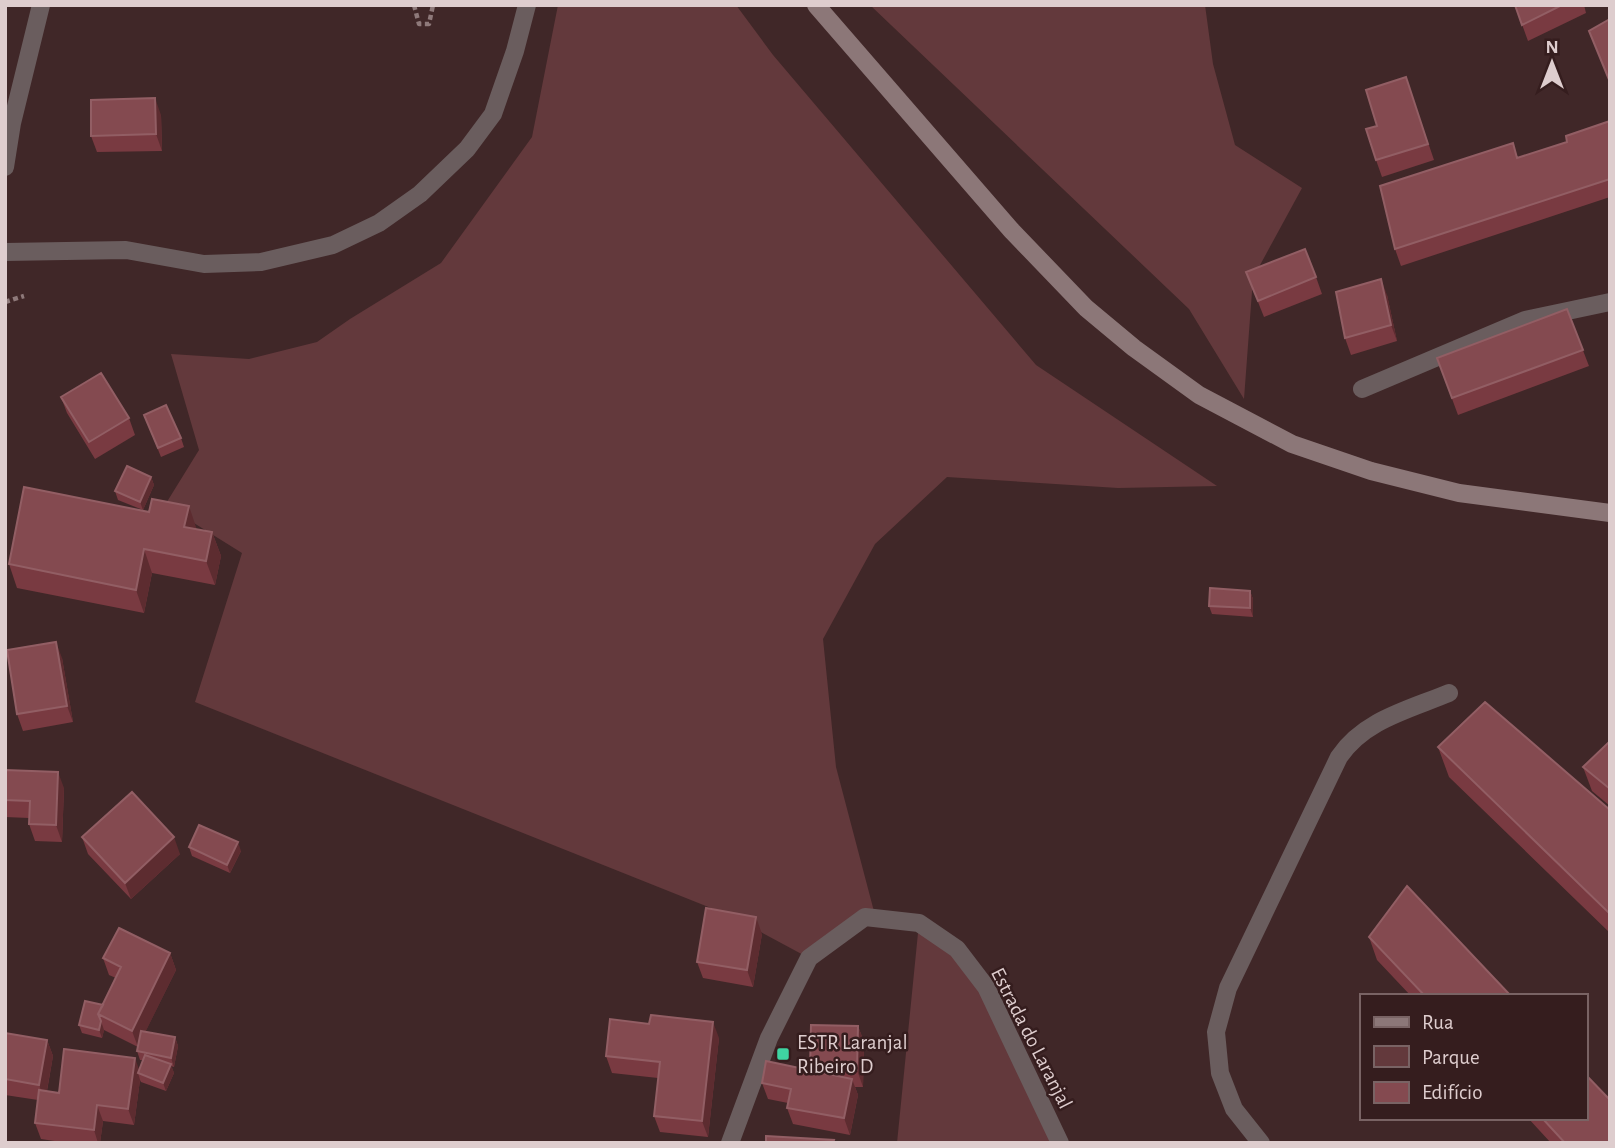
<svg xmlns="http://www.w3.org/2000/svg" width="1615" height="1148" font-family="'Alegreya Sans',sans-serif">
	<style>
		.green { fill: #63393c }
		.lines { fill: none; stroke-linecap: round; stroke-linejoin: round }
		.path { stroke: #8e797a; stroke-width: 4.5; stroke-dasharray: 5 3.5; stroke-linecap: butt }
		.service { stroke: #6a5d5e; stroke-width: 18 }
		.minor { stroke: #6a5d5e; stroke-width: 18 }
		.secondary { stroke: #8c7778; stroke-width: 18 }
		.wall { fill: #793a41 }
		.shaded-wall { fill: #5d2c30 }
		.building { fill: #844a50; stroke: #925e64; stroke-width: 2 }
		.poi-dot { fill: #3fd4a2; stroke: #351d1e; stroke-width: 2.5 }
		.labels { text-anchor: middle; stroke-width: 5; stroke-linejoin: round; paint-order: stroke }
		.street-label { font-size: 21px; fill: #decdce; stroke: #351d1e }
		.poi-label { font-size: 21px; fill: #decdce; stroke: #351d1e; text-anchor: start }
	</style>
	<rect width="100%" height="100%" fill="#402728"/>
	<path class="green" d="M558,5h178l37,50 263,310 181,121 -99,2 -171,-11 -72,67 -52,95 13,128 40,152 -67,39 -78,-42 -536,-214 47,-149 -77,-48 34,-55 -28,-96 78,5 68,-17 33,-23 91,-56 91,-126z
		M870,5h335l8,59 22,81 67,43 -49,90 -9,121 -55,-90z
		M919,923l67,64 74,156h-163z"/>
	<g class="lines">
		<path class="path" d="M414,5l5,19h10l4,-19
			M5,302l19,-6"/>
		<path class="service" d="M1362,389l163,-69 85,-18
			M1261,1143l-27,-34 -14,-36 -4,-41 12,-44 111,-231c25,-37 69,-47 110,-64"/>
		<path class="minor" d="M5,167l7,-44 29,-118
			M5,252l121,-2 78,14 57,-2 72,-17 46,-22 41,-29 47,-45 26,-35 22,-63 12,-46
			M730,1143l39,-105 40,-80 56,-41 54,6 38,26 29,38 74,156"/>
		<path class="secondary" d="M816,5l196,226 74,77 48,40 65,47 93,49 79,27 88,22 151,20"/>
	</g>
	<path class="wall" d="M1515,5h69l2,8 -58,28z
		M1406,77l28,83 -52,17 -6,-17 1,-34z
		M161,115l1,36 -65,1 -6,-16z
		M1610,121v76l-209,69 -6,-17 123,-91 49,-16z
		M1246,272l70,5 6,17 -58,23z
		M1387,295l10,46 -46,14 -6,-17z
		M1567,309l22,57 -131,49 -21,-57z
		M61,397l68,21 6,17 -40,24 -28,-46z
		M144,415l37,23 3,9 -23,10z
		M151,477l3,8 -11,25 -25,-10 -3,-9z
		M197,529l15,3 9,24 -6,29 -63,-12 -8,40 -127,-25 -8,-24z
		M1250,591l3,8v18l-41,-3 -3,-8z
		M62,658l11,64 -50,9 -6,-17z
		M1610,741v65l-18,-15 -9,-24z
		M1438,747l172,63v123l-161,-156z
		M5,770l59,18 -2,54 -27,-1 -6,-17v-6l-24,-1z
		M82,837l98,17 -49,45 -43,-45z
		M189,847l52,4 -11,22 -38,-17z
		M762,934l-9,53 -50,-9 -6,-16z
		M1369,937l142,59h-100l-34,-36z
		M170,953l6,17 -31,62 30,5 3,9 -4,21 -3,-1 3,7 -8,18 -25,-9 -1,-2 -6,45 -31,-4 -3,22h-32l-27,-4 -6,-16 3,-23 -33,-5v-62l42,7 6,16 -6,35 12,2 80,-23 4,-10h-3l-3,-9 2,-6 -1,2 -34,-17 -2,8 -20,-5 -3,-8 24,-20 13,-27 -7,-3 -6,-17z
		M858,1026l6,16 -1,45h-8l3,8 -8,40 -57,-11 -6,-16 1,-5 -20,-4 -6,-16 49,-13z
		M719,1038l-11,99 -48,-5 -6,-16 4,-38 -46,-5 -6,-17z
		M1528,1118h57l25,25h-59z"/>
	<path class="shaded-wall" d="M155,98l6,17 1,36 -6,-17z
		M1381,279l6,16 10,46 -6,-16z
		M151,477l3,8 -11,25 -3,-8z
		M189,506l8,24 -13,-3z
		M212,532l9,24 -6,29 -9,-24z
		M144,549l8,24 -8,40 -8,-23z
		M1250,591l3,8v18l-3,-9z
		M56,642l6,16 11,64 -6,-16z
		M58,772l6,16 -2,54 -6,-17z
		M174,837l6,17 -49,45 -6,-16z
		M238,842l3,9 -11,22 -3,-8z
		M756,917l6,17 -9,53 -6,-17z
		M170,953l6,17 -38,77 -6,-16z
		M101,1021l3,9 -2,8 -3,-8z
		M713,1022l6,16 -11,99 -6,-16z
		M858,1026l6,16 -1,45 -6,-17z
		M175,1037l3,9 -4,21 -3,-9z
		M47,1040l6,16 -8,45 -6,-16z
		M135,1058l6,17 -3,-2 2,7 -6,45 -6,-16z
		M171,1064l3,9 -8,18 -3,-8z
		M852,1079l6,16 -8,40 -6,-17z
		M97,1105l6,16 -3,22h-2l-4,-13z"/>
	<path class="building" d="M1515,5h47l-40,20z
		M1610,19v63l-21,-51z
		M1406,77l22,67 -52,16 -10,-31 11,-3 -11,-36z
		M155,98l1,36 -65,2v-36z
		M1610,121v58l-215,70 -15,-63 133,-43 4,15 50,-16 -1,-6z
		M1305,249l11,28 -58,24 -12,-29z
		M1381,279l10,46 -46,13 -9,-46z
		M1567,309l16,41 -131,48 -15,-40z
		M101,373l28,45 -40,24 -28,-45z
		M166,405l15,33 -23,10 -14,-33z
		M127,466l24,11 -11,25 -25,-11z
		M24,487l125,25 3,-13 37,7 -5,21 28,5 -6,29 -62,-12 -8,41 -127,-26z
		M1210,588l40,3v17l-41,-2z
		M56,642l11,64 -50,8 -10,-64z
		M1485,702l125,108v104l-172,-167z
		M1610,741v48l-27,-22z
		M5,770l53,2 -2,53 -27,-1 1,-23 -25,-1z
		M132,792l42,45 -49,46 -43,-46z
		M199,825l39,17 -11,23 -38,-18z
		M1407,886l104,110h-86l-56,-59z
		M706,908l50,9 -9,53 -50,-8z
		M119,928l51,25 -38,78 -34,-17 23,-47 -18,-9z
		M85,1001l18,4 -5,9 3,7 -2,9 -20,-5z
		M651,1015l62,7 -11,99 -48,-5 6,-54 -54,-6 4,-37 39,5z
		M811,1025l47,1 -1,44h-47z
		M141,1031l34,6 -4,21 -34,-7z
		M5,1033l42,7 -8,45 -34,-6z
		M64,1049l71,9 -7,51 -31,-4 -3,25 -59,-7 4,-33 20,3z
		M145,1055l26,9 -8,19 -25,-10z
		M766,1061l86,18 -8,39 -57,-10 4,-19 -29,-6z
		M1585,1074l25,26 -1,43h-44l-23,-25h43z
		M766,1136l68,4 -1,3h-67z"/>
	<rect class="poi-dot" x="776" y="1047" width="14" height="14" rx="3.5"/>
	<g class="labels">
		<g class="street-label">
			<text transform="translate(1032 1038) rotate(63)" y="7">Estrada do Laranjal</text>
		</g>
		<g class="poi-label">
			<text x="797" y="1049">ESTR Laranjal<tspan x="797" dy="24">Ribeiro D</tspan></text>
		</g>
	</g>
	<rect width="1615" height="1148" fill="none" stroke="#decdce" stroke-width="14"/>
	<rect x="1360" y="994" width="228" height="126" fill="#351d1e" stroke="#796364" stroke-width="2"/>
	<rect x="1374" y="1017" width="35" height="10" fill="#8c7778" stroke="#796364" stroke-width="2"/>
	<text x="1422" y="1029" font-size="21" fill="#decdce">Rua</text>
	<rect x="1374" y="1046" width="35" height="21" fill="#63393c" stroke="#796364" stroke-width="2"/>
	<text x="1422" y="1064" font-size="21" fill="#decdce">Parque</text>
	<rect x="1374" y="1082" width="35" height="21" fill="#844a50" stroke="#796364" stroke-width="2"/>
	<text x="1422" y="1099" font-size="21" fill="#decdce">Edifício</text>
	<g transform="translate(1552 63)" stroke="#351d1e" stroke-width="5" paint-order="stroke">
	<path d="M0-5L12 26L0 18L-12 26Z" fill="#decdce"/>
	<text y="-10" font-size="19" font-weight="bold" text-anchor="middle" fill="#decdce">N</text>
	</g>
</svg>
